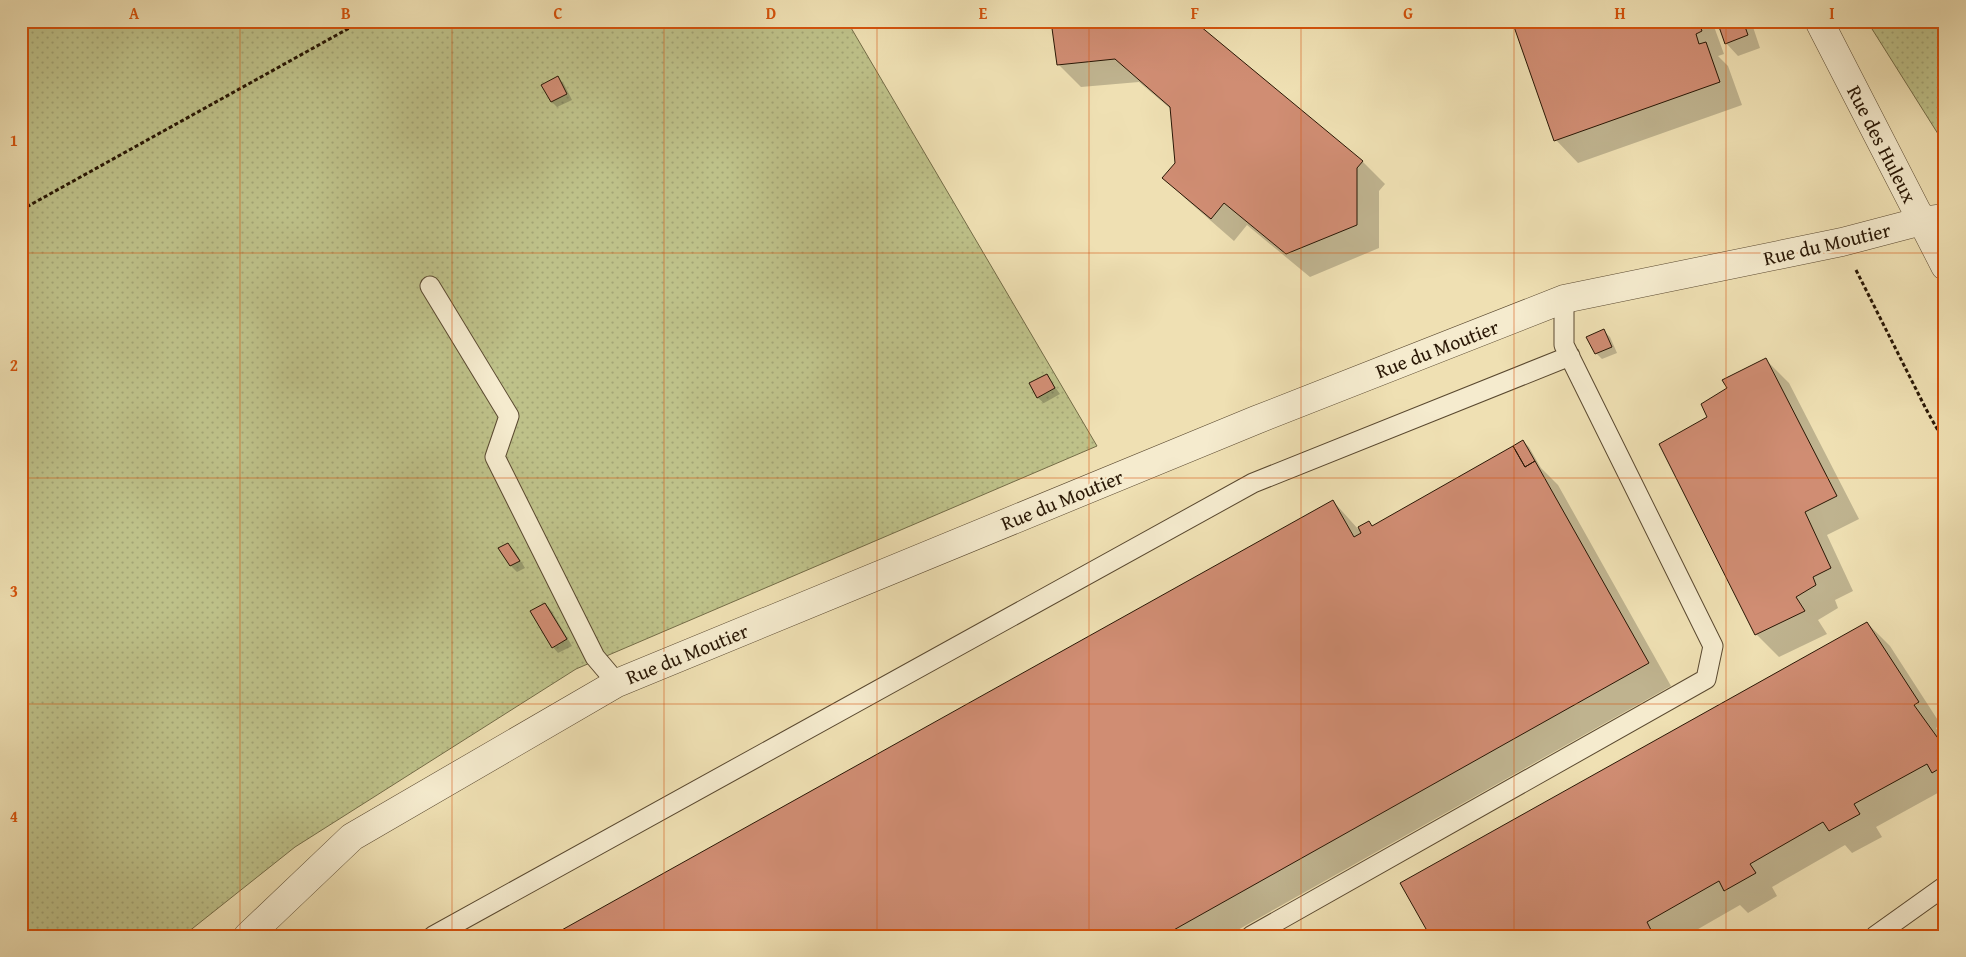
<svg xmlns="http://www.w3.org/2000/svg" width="1966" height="957" font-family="'Gentium Book Plus',serif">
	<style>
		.green { fill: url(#green-dots); stroke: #746c47 }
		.shadow { fill: #0003 }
		.building { fill: #d08d73; stroke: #291705 }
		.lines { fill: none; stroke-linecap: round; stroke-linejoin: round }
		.lane-casing { stroke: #5a4930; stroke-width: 21 }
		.street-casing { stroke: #5a4930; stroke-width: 29 }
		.path { stroke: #291705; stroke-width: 3; stroke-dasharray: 4 2.5; stroke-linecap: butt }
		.lane { stroke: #f5ebce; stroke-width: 19 }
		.street { stroke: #f5ebce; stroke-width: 28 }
		.grid { fill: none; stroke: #d5520b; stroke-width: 1; stroke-opacity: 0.55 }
		.labels { text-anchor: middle; stroke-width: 5; stroke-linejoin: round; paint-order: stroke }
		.street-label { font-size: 20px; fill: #291705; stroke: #f5ebce }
		.neatline { fill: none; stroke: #d5520b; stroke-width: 2 }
		.grid-label { font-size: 16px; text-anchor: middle; font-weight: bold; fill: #d5520b }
	</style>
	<defs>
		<pattern id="green-dots" width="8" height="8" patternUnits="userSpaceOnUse" patternTransform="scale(1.25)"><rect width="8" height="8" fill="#bec189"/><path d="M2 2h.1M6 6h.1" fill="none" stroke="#a3a575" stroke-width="1.8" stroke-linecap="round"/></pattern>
	</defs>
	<rect width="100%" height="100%" fill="#efe0b3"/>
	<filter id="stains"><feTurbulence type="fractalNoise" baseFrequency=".004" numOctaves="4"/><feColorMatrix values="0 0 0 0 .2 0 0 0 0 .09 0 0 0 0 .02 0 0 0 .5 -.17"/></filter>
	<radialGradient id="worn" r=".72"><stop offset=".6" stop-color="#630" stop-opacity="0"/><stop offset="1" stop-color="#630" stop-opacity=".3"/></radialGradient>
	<path class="green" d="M21,21h826l250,425 -521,223 -281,178 -112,89h-162z
		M1867,21h78v124z"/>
	<path class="shadow" d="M1052,21l310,140 23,23 -6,7v57l-69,29 -63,-52 -13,16 -47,-41 -23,-23 12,-13 -4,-54 -33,-28 -58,5 -23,-23z
		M1514,21h198l12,33 -6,2 10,10 14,39 -164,58 -22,-23z
		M1718,21h33l9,27 -22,8 -12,-13z
		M558,78l6,6 8,16 -15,7 -5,-5z
		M1604,331l6,6 7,16 -15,6 -6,-6z
		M1766,360l23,23 70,136 -32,16 26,56 -18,9 3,8 -20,12 9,14 -48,23 -23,-23 -47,-216 20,-29z
		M1047,376l13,18 -16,9 -6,-5 -7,-14z
		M1523,441l6,6 12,21 17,17 113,201 -444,250h-673l779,-435 25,28 10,-7 5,5z
		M508,544l6,6 11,18 -8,4 -6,-6 -11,-17z
		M545,604l6,6 21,36 -14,7 -5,-6z
		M1867,623l23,23 51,79 -5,3 9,13v48l-69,38 6,10 -30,16 -7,-8 -73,42 5,9 -29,17 -8,-8 -54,31h-255z"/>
	<path class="building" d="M1051,21h143l169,140 -6,7v57l-71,29 -62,-51 -13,16 -49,-41 13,-15 -5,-56 -55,-48 -58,6z
		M1512,21h186l4,10 -6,3 3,10 7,-2 14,40 -166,59z
		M1717,21h26l5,14 -23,9z
		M558,76l9,18 -16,8 -10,-17z
		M1604,329l8,18 -17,7 -9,-17z
		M1766,358l71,138 -32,16 26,56 -18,9 3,8 -20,12 9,14 -50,24 -96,-191 48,-27 -6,-13 26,-16 -5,-8z
		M1047,374l8,14 -18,10 -8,-15z
		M1523,440l12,21 -10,6 -12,-21z
		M1513,446l12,21 10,-6 114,202 -486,273h-612l782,-436 21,37 7,-4 -3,-6 11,-6 3,5z
		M508,543l12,18 -10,5 -12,-18z
		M545,603l22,36 -15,9 -22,-37z
		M1867,622l52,80 -5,3 31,43v5l-4,2 4,10 -13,8 -5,-9 -73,40 6,10 -31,17 -6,-9 -73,42 6,9 -32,18 -5,-10 -72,41 5,10 -7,4h-215l-30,-53z"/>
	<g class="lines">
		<defs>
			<path id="lane" d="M430,286l79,130 -14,41 100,200 22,26
				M433,936l820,-453 317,-127
				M1251,936l455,-257 7,-33 -149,-301v-46
				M1875,936l70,-50"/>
			<path id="street" d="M1819,21l126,245
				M248,936l104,-99 265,-154 639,-263 308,-121 278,-57 80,-21 23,-3"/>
		</defs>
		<use href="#lane" class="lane-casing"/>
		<use href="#street" class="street-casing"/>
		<path class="path" d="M21,210l341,-189
			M1856,270l70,139 19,34"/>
		<use href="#lane" class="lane"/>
		<use href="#street" class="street"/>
	</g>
	<path class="grid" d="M240,21v915M452,21v915M664,21v915M877,21v915M1089,21v915M1301,21v915M1514,21v915M1726,21v915M21,253h1924M21,478h1924M21,704h1924"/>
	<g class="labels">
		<g class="street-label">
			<text transform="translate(1882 144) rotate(63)" y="7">Rue des Huleux</text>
			<text transform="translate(1827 244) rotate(-13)" y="7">Rue du Moutier</text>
			<text transform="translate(1437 349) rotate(-21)" y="7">Rue du Moutier</text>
			<text transform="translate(1062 500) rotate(-22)" y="7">Rue du Moutier</text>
			<text transform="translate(687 654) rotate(-22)" y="7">Rue du Moutier</text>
		</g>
	</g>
	<rect width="1966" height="957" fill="none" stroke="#efe0b3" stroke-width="55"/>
	<rect x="28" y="28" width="1910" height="902" class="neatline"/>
	<g class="grid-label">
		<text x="134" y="19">A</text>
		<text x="346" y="19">B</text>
		<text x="558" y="19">C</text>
		<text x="771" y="19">D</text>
		<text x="983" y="19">E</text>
		<text x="1195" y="19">F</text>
		<text x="1408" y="19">G</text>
		<text x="1620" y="19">H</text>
		<text x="1832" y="19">I</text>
		<text x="14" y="146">1</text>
		<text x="14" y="371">2</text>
		<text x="14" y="597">3</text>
		<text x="14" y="822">4</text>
	</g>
	<rect width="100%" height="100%" filter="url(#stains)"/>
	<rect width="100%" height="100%" fill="url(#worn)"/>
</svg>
